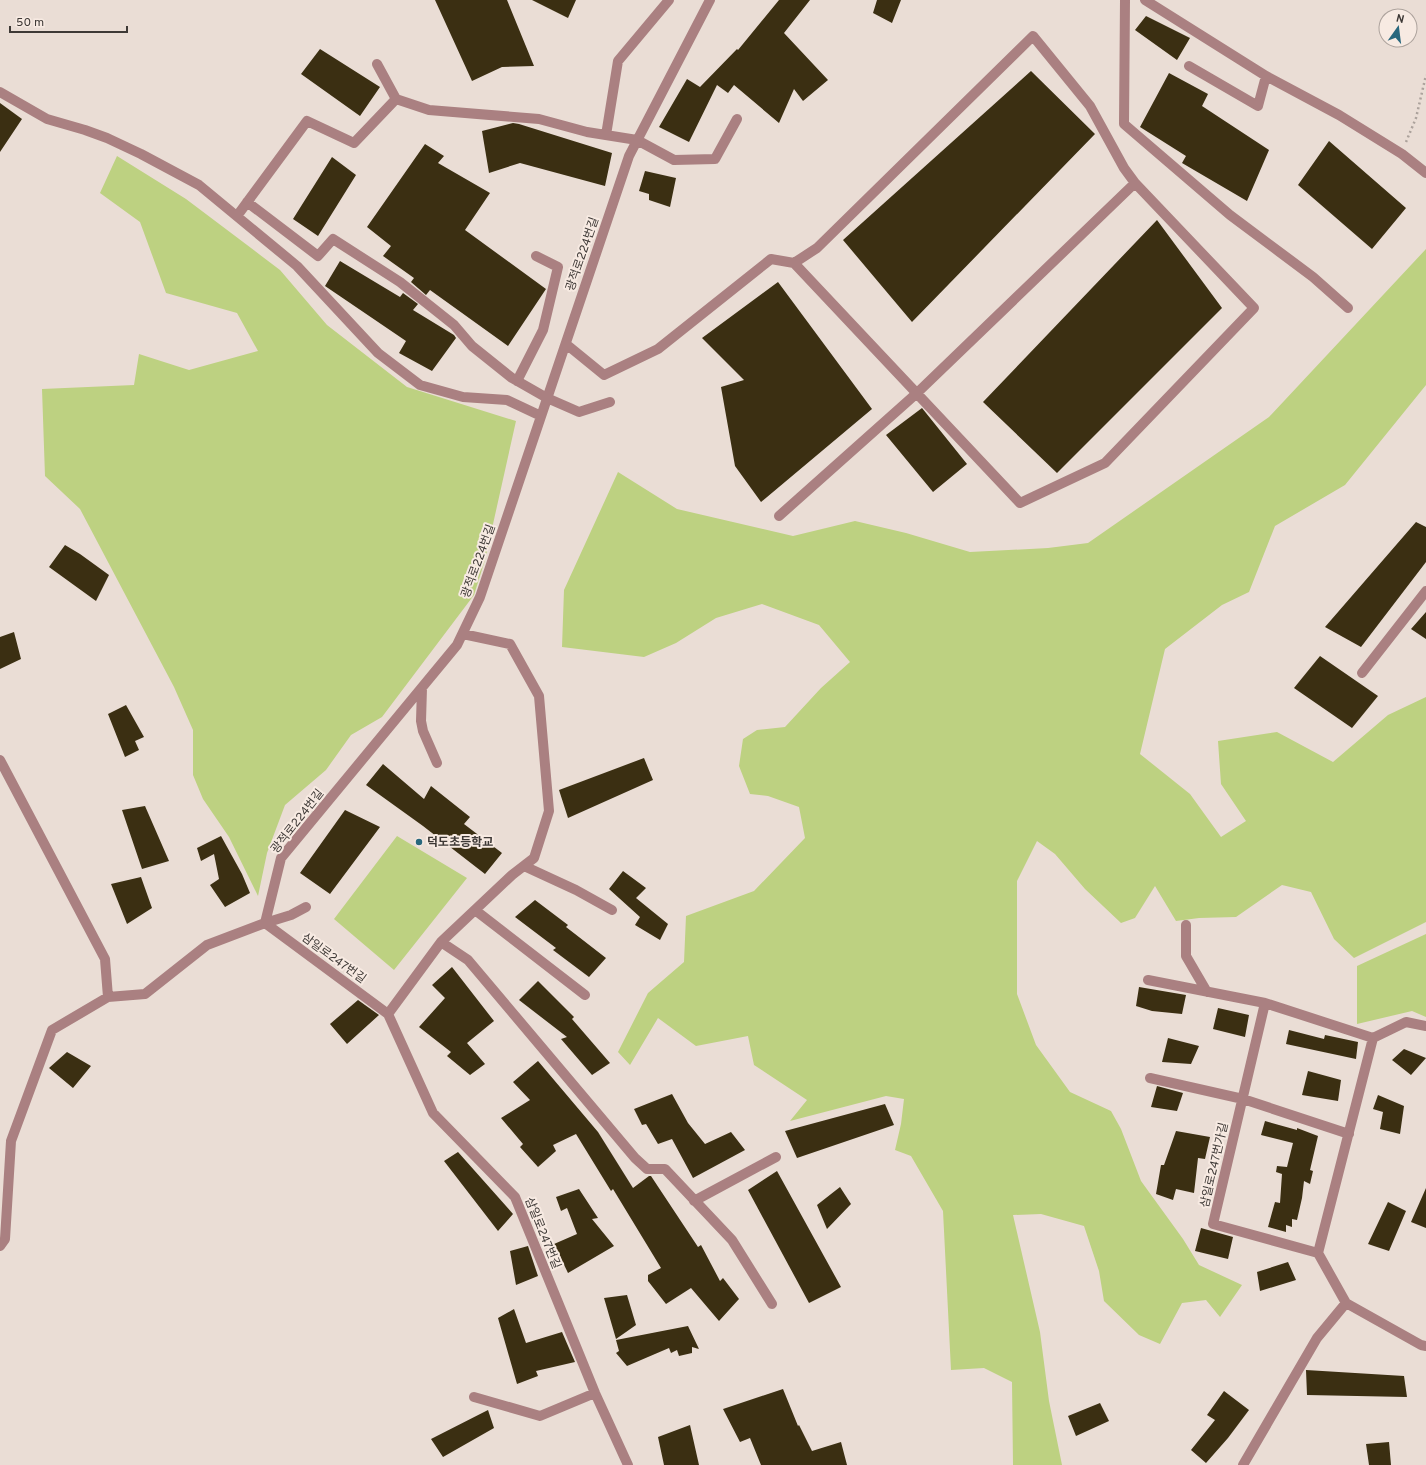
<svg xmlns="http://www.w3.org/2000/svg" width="1426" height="1465" font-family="Overpass,'Noto Sans KR',sans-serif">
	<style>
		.green { fill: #bdd181 }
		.building { fill: #3b2f12 }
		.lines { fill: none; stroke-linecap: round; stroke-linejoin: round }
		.path { stroke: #aca29c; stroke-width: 2.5; stroke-dasharray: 2 3; stroke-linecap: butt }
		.minor { stroke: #aa8081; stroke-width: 10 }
		.poi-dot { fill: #28677d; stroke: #f7eae2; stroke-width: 1.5 }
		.labels { text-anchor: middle; stroke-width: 4; stroke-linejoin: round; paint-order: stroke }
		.street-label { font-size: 12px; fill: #3e3936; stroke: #f7eae2 }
		.poi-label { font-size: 12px; font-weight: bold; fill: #3e3936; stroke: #f7eae2; text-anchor: start }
	</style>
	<rect width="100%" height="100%" fill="#eaddd5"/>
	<path class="green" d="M117,156l69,43 94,71 47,55 80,62 109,34 -31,139 -11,35 -92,122 -31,18 -25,35 -41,35 -18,48 -9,43 -29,-59 -26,-38 -10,-24v-45l-19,-43 -94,-178 -35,-33 -3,-87 92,-4 5,-31 50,16 69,-19 -21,-38 -71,-20 -26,-71 -40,-29z
		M1426,249v136l-81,100 -70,41 -26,66 -27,13 -57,44 -25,105 50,40 31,43 25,-16 -25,-37 -3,-43 59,-9 56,30 55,-47 38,-18v225l-72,36 -20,-19 -23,-47 -29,-7 -46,32 -37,1 -23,3 -21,-35 -20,32 -14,5 -36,-34 -30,-35 -18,-13 -20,40v113l19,51 34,47 41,19 10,18 20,52 42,58 16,26 43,20 -22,32 -14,-17 -24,3 -22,41 -21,-9 -35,-34 -5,-30 -15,-45 -43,-12 -28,1 27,117 9,69 13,64h-49l-1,-83 -28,-14 -33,2 -8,-159 -32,-55 -16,-6 6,-26 3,-25 -18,-3 -96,25 17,-21 -53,-35 -6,-29 -52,10 -38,-28 -28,47 -12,-13 30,-59 36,-31 2,-46 68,-25 51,-53 -6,-31 -31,-11 -18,-2 -11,-28 4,-27 14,-9 28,-3 36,-39 29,-26 -31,-37 -57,-21 -46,14 -40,25 -32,14 -82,-10 2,-57 54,-118 59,37 116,27 62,-15 51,12 64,19 78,-4 40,-5 181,-126z
		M397,836l70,42 -73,92 -60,-51z
		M1426,934v83l-14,-6 -55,13v-58z"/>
	<path class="building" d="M435,0h72l27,66 -32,1 -30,14z
		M532,0h44l-8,18z
		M779,0h31l-26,33 44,47 -25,21 -9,-12 -15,34 -45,-38 -6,8 -11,-8 -28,57 -30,-15 28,-48 13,8 37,-38 1,1z
		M877,0h24l-9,23 -19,-10z
		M1146,16l44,22 -13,22 -42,-30z
		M320,49l60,38 -20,29 -59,-42z
		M1031,71l64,63 -183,188 -69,-82z
		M1169,73l39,21 -6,12 67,44 -22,51 -65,-38 4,-7 -46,-29z
		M0,103l22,16 -22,33z
		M513,123l6,1 93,29 -7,33 -85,-23 -31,10 -7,-42z
		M1329,141l77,67 -34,41 -74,-64z
		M425,144l19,12 -6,7 52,30 -25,37 81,59 -38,57 -78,-56 -4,5 -15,-13 3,-4 -31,-22 8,-10 -24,-19z
		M332,157l24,18 -38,61 -25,-17z
		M645,171l31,7 -6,29 -21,-7v-6l-10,-3z
		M1157,220l65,88 -165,165 -74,-71z
		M340,261l60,36 3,-4 15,11 -5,6 41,25 2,3 -24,33 -33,-18 7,-12 -81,-55z
		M778,282l94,127 -111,93 -26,-36 -14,-79 23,-7 -42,-42z
		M922,408l45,56 -34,28 -47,-57z
		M1416,522l10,5v35l-65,85 -36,-20z
		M65,545l15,9 29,21 -13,26 -47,-34z
		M1426,612v27l-15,-10z
		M14,632l7,27 -21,10v-32z
		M1320,656l58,40 -26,32 -58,-40z
		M126,705l18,32 -9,4 4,9 -14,7 -17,-43z
		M644,758l9,22 -85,38 -9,-28z
		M383,764l41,35 7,-13 39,31 -6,7 38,29 -17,21 -62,-48 -57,-41z
		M145,806l24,55 -27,8 -20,-59z
		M345,810l35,17 -50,67 -30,-21z
		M221,836l21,38 8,19 -25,14 -15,-22 9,-6 -5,-25 -13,7 -4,-13z
		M623,871l23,17 -10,10 32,26 -8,16 -25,-15 5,-8 -31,-28z
		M141,877l11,31 -25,16 -16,-40z
		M535,900l33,25 -2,2 40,31 -17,19 -36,-27 3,-2 -41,-31z
		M452,967l42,54 -27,22 18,21 -15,11 -23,-19 4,-4 -32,-25 26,-29 -13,-13z
		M538,981l36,36 -2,2 38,44 -18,12 -31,-36 6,-2 -48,-37z
		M1139,987l47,8 -4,19 -30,-3 -16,-5z
		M358,1000l21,15 -32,29 -17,-20z
		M1218,1008l31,7 -4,22 -32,-8z
		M1289,1030l35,9 1,-4 33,7 -2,17 -70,-15z
		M1168,1038l31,8 -8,18 -29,-2z
		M1404,1049l22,9 -15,17 -19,-15z
		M67,1052l24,14 -18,22 -24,-20z
		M538,1061l60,71 35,56 16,-12h2l47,71 3,-2 19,36 3,-3 16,21 -20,22 -28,-33 -25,16 -18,-23v-6l13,-7 -48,-79 -2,2 -35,-57 -23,11 3,6 -18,16 -18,-20 3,-3 -22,-26 29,-18 -17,-18z
		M1308,1071l33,9 -3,21 -36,-6z
		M1157,1086l26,7 -6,18 -26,-4z
		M672,1094l16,29 17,21 26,-12 14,18 -52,28 -21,-39 -14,5 -12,-20 -4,1 -8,-16z
		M1378,1095l26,11 -4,28 -20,-5 3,-17 -10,-3z
		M885,1104l9,21 -97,33 -12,-27z
		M1265,1121l32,9v-2l21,8 -8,34 3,1 -3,13 -6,-3 -2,17 -5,22 -5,-1v8l-6,-2v7l-18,-5 7,-25 5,1 2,-29 -6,-2 1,-6 10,1 6,-24 -32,-8z
		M1176,1131l34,6 -5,22 -7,-1 -4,35 -18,-4 -3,11 -17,-6 5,-29h3z
		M458,1152l55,62 -15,17 -54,-70z
		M777,1171l64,116 -32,16 -61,-113z
		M840,1187l11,17 -24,25 -10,-24z
		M1426,1188v40l-15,-6z
		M579,1189l19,29 -6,1 22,27 -46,27 -14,-29 23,-10 -10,-26 -6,3 -5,-14z
		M1388,1202l18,9 -17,40 -21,-7z
		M1201,1228l32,9 -5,22 -33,-8z
		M528,1246l10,30 -22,9 -6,-34z
		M1288,1262l8,18 -36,11 -3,-19z
		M627,1295l9,30 -20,14 -12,-41z
		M514,1309l12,34 36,-11 13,30 -39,9 2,5 -21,8 -19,-66z
		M688,1326l11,23 -7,-2v6l-13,3 -2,-6 -6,3 -2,-5 -42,18 -11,-13 3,-2 -3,-11z
		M1306,1370l98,6 3,21 -100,-2z
		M783,1389l15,37 1,-1 13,26 29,-9 6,23h-86l-11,-27 -10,4 -17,-33z
		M1224,1391l25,19 -21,28 -22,25 -15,-13 24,-30 -8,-5z
		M1100,1403l9,18 -33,15 -8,-20z
		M488,1410l6,18 -51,29 -12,-18z
		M690,1425l9,40h-35l-6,-28z
		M1389,1442l2,23h-22l-3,-21z"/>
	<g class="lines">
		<path class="path" d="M1406,142l10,-24 10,-43"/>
		<path class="minor" d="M1125,0l-1,124 106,91 83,62 35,31
			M1145,0l121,76 73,39 63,39 24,19
			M1189,66l69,40 8,-30
			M0,92l47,27 38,11 22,8 34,16 58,31 98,81 81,87 42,32 43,12 44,3 34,16
			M396,99l33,11 110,9 48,13 50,8 37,20 41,-1 22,-40
			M606,135l12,-74 51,-61
			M247,202l71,54 15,-17 67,43 54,43 18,21 40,32 35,20 32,14 31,-10
			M237,216l70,-95 47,22 42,-44 -19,-35
			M794,263l23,-15 216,-212 57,70 34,62 11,15
			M566,344l38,31 54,-26 113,-90 23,4 226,240 85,-40 149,-155 -119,-125 -218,210 -138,123
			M517,381l26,-51 15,-63 -22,-11
			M1362,673l64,-82
			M422,688l-1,33 2,10 14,32
			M0,760l105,199 3,38
			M524,866l52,24 36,20
			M475,910l110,85
			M265,923l123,91 45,99 82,84 80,196 33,72
			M265,923l26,-8 15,-8
			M1186,925v31l21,36
			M441,942l71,-67 22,-17 15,-47 -10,-115 -29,-52 -47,-10
			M1148,980l117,23 108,35 -55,215 28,50 -29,35 -74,127
			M1265,1003l-52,221 105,29
			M388,1014l53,-72 27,18 167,198 12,11h18l67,71 40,64
			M1373,1038l33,-16 20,4
			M1150,1078l93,21 106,35
			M694,1201l82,-44
			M0,1246l5,-7 6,-98 41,-111 56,-33 37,-3 62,-49 58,-22 16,-65 176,-213 23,-48 149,-441 81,-156
			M1346,1303l75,42 5,1
			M474,1397l66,19 55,-23"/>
	</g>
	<circle class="poi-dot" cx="419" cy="842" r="4"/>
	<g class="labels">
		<g class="street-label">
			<text transform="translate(582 254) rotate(-71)" y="4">광적로224번길</text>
			<text transform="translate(478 561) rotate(-70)" y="4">광적로224번길</text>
			<text transform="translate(297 821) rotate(-52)" y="4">광적로224번길</text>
			<text transform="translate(334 958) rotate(36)" y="4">삼일로247번길</text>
			<text transform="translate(1214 1165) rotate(-77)" y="4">삼일로247번가길</text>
			<text transform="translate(543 1233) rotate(68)" y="4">삼일로247번길</text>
		</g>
		<g class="poi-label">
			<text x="427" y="846">덕도초등학교</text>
		</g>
	</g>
	<g transform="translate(1398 28) rotate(14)"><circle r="19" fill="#f7eae2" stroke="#ada39d"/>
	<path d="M0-3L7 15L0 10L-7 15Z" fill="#28677d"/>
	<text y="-6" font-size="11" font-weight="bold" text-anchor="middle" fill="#3e3936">N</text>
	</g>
	<path d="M10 26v6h117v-6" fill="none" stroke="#3e3936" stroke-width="2"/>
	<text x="16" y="26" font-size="12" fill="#3e3936" stroke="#f7eae2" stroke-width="3" paint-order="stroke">50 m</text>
</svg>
